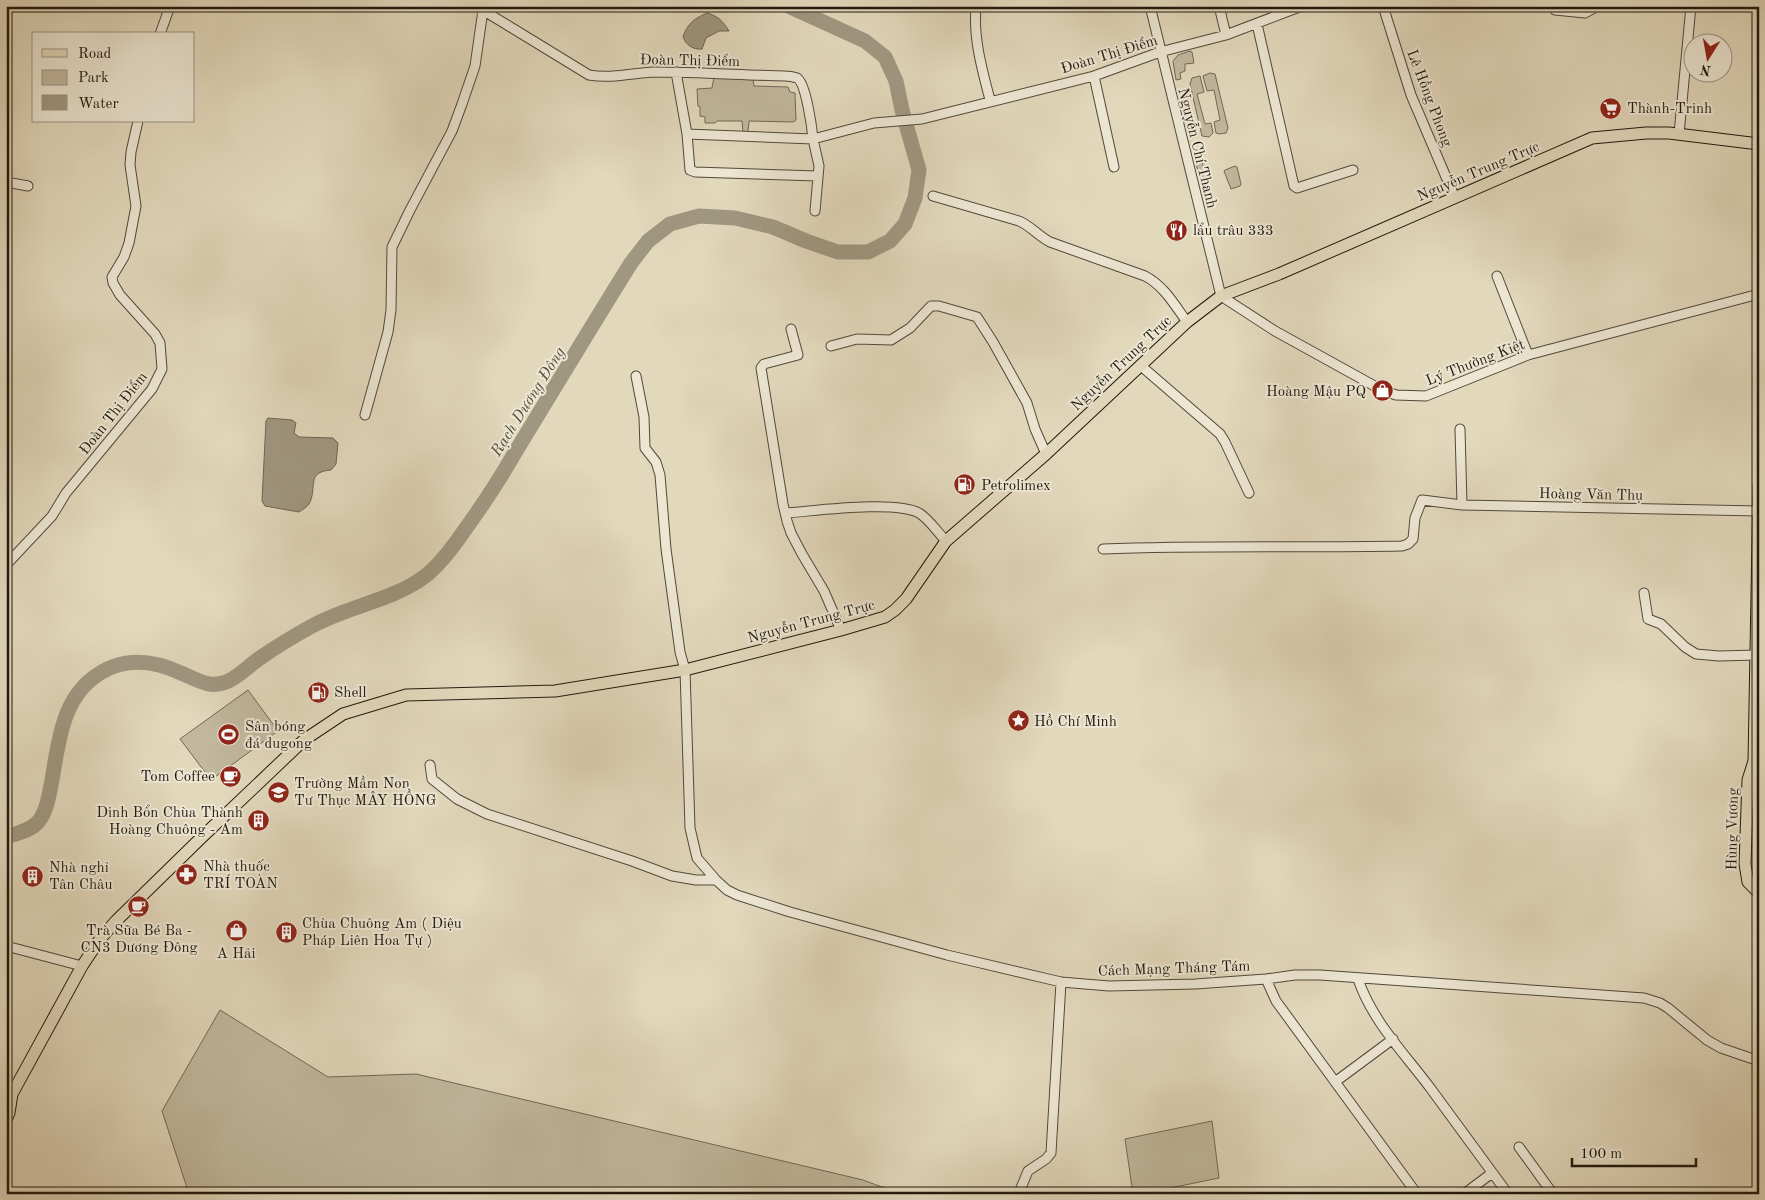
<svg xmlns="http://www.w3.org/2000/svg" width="1765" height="1200" font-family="'Old Standard TT',serif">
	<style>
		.green { fill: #c1b89e; stroke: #716856 }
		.water { fill: #a09781; stroke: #6d6553 }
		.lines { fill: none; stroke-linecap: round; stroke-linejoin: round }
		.river { stroke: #a09781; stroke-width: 15 }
		.minor-casing { stroke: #51493a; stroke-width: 11 }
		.major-casing { stroke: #21190e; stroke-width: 13 }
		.minor { stroke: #ece6d3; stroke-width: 9 }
		.major { stroke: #e2d8bc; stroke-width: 11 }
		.labels { text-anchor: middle; stroke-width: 4; stroke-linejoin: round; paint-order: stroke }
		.street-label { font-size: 15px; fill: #21190e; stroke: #ece6d3 }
		.poi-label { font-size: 15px; fill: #21190e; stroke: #ece6d3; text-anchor: start }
		.water-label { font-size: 16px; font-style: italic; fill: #544b3c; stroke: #ece6d3 }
	</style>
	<rect width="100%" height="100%" fill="#e2d8bc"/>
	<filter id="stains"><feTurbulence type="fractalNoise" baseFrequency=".004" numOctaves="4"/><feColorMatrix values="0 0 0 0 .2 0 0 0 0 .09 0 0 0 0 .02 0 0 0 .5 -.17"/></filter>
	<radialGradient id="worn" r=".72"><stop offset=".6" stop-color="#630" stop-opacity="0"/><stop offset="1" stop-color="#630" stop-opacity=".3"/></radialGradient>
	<path class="green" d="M1190,51l2,1 2,11 -9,1v7l-5,2 1,6 -5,1 -3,-19 5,-6z
		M1210,73l5,1 13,54 -2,5 -7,1 -3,-1 -2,-11 6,-2 -6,-30 -7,1 -4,-15z
		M1200,76l4,16 -7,2 8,30 6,-1 2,10 -4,4 -7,-1 -12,-52 2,-6z
		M714,77l39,2 1,7 34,1 2,5 5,1 1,27 -3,2 -44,-1 -1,11h-5l-1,-11h-25l-2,2h-10v-6l-5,-1v-9l-2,-1 -1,-17 15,-1z
		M1201,157l9,36 -1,1 -5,1 -9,-36z
		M1235,166l2,1 4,17 -1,2 -9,3 -7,-18 1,-1z
		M248,690l30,41 -67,49 -31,-41z
		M220,1010l108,67 88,-3 447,106 38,14h-712l-27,-83z
		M1212,1121l7,57 -78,16h-8l-8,-55z"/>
	<path class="water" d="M707,13c11,3 16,8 22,18h-10l-13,7 -4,11c-9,1 -16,-4 -19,-12 4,-13 12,-19 24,-24z
		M268,418l24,2 4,3 -2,10 5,4 34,1 5,5 -2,21 -5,6c-26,2 -13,18 -22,34 -2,3 -7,6 -10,8l-34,-6 -3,-5 4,-80z"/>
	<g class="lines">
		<path class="river" d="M6,837c10,-3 22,-6 30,-13 11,-10 13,-30 16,-44 6,-35 10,-79 41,-102 27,-21 58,-19 88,-5 15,6 28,16 45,9 13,-5 22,-16 34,-24 17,-12 34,-22 52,-32 36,-20 79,-25 112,-49 16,-12 29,-30 40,-46 18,-25 34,-49 49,-75 39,-64 78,-129 118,-193l17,-22 22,-17 29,-8 36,2 38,9 33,14 32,11h30l22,-11 15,-17 10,-26 4,-28 -17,-60 -6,-29 -11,-24 -20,-16 -77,-35"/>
		<defs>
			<path id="minor" d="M476,6l113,69c22,4 44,-2 65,-3 44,0 87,3 131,4 3,0 9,1 12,2 9,5 15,50 16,61l61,-16 48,-4 172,-43 66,-24 66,-17 76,-29
				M976,6c-3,32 6,63 14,94
				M1150,6l71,290 54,35 105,58 16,6 30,1 102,-41 231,-61
				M1219,6l7,29
				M1383,6l28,89 44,103
				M1757,6l2,1
				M1555,10l30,3 13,-7
				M1257,24l37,162 3,2 56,-18
				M160,34l10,-28
				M676,72l11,62 3,36 5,2 123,4
				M1094,76l20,91
				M687,134l126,5 6,27 -4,45
				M1679,134l12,-128
				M6,182l22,4
				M933,196l86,25c12,5 19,15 31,21l95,34c19,10 29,28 42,46
				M1497,276l31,79
				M791,329l7,26 -34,9 -3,4 22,136 4,17 4,12 11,21 22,37 17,39
				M831,346l26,-7 34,1 19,-12 21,-22h8l38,11 16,25 34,61 8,26 11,25
				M1140,365l80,69 5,8 24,51
				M636,376l8,41 1,31 11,14 4,13 6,74 14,103 5,18 5,158 7,30 19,22 11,10 10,5 53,17 157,43 114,27 48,4 86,-2 71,-5 29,-4h25l324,23 16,5 8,5 39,32 14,8 38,13
				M365,415l23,-83 3,-22 1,-63 18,-37 42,-79 10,-27 13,-38 8,-56
				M1460,429l2,76
				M785,513c30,-2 110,-13 134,0 10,6 19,20 27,28
				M1103,549c100,-4 200,-1 299,-3l6,-2 5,-5 2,-21 7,-18 40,5 297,6
				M6,565l46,-49 14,-23 86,-104 10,-20 -2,-26 -5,-9 -35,-39 -7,-12 -1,-6 12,-20 5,-14 7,-37 -6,-41 1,-13 7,-31
				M1644,593l4,26 13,5 24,23 11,7 23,2 38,-1
				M430,765l2,14 25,20 30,15 145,47 40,15 24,4h20
				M6,946l76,20
				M1266,979l10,22 141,193
				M1358,979c14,42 47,75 73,110 26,35 51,70 77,105
				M1335,1082l58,-43
				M1519,1147l34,47
				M1021,1188l7,-17 18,-12 5,-6 10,-171
				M1464,1194l28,-21"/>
			<path id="major" d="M1759,484l-5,277 -6,19 -3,84 3,18 11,11
				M6,1120l3,-7 3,-19 70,-128 18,-27 16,-18 86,-84 102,-97 39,-26 63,-19 149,-4 130,-21 156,-40 44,-13 10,-7 11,-11 40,-58 100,-87 141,-132 34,-26 58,-22 313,-136 54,-5h23l90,11"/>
		</defs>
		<use href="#minor" class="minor-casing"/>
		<use href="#major" class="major-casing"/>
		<use href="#minor" class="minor"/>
		<use href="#major" class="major"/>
	</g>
	<defs>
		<symbol id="supermarket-disc" viewBox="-11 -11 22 22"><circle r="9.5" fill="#8f2418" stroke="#ece6d3"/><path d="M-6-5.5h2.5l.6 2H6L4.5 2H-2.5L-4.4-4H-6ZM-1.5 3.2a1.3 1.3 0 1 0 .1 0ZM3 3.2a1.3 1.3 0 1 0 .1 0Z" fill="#fff"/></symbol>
		<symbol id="restaurant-disc" viewBox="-11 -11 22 22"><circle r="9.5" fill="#8f2418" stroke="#ece6d3"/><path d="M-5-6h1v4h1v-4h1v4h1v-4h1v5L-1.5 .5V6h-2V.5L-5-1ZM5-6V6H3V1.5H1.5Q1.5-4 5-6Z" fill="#fff"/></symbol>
		<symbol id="shop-disc" viewBox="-11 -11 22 22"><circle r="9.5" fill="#8f2418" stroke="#ece6d3"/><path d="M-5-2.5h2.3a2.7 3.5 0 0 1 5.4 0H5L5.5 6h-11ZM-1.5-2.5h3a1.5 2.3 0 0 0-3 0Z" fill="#fff"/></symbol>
		<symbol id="fuel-disc" viewBox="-11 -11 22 22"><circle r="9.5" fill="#8f2418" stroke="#ece6d3"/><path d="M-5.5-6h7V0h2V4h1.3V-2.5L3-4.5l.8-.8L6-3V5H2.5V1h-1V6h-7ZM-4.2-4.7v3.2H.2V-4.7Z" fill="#fff"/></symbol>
		<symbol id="sight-disc" viewBox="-11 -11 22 22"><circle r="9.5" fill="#8f2418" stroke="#ece6d3"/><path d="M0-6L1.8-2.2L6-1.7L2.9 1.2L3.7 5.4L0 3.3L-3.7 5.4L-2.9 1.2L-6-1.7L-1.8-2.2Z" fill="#fff"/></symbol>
		<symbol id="stadium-disc" viewBox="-11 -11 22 22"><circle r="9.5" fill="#8f2418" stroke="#ece6d3"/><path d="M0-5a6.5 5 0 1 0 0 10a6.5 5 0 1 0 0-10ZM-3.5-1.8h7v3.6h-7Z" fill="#fff"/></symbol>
		<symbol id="cafe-disc" viewBox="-11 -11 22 22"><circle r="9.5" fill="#8f2418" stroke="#ece6d3"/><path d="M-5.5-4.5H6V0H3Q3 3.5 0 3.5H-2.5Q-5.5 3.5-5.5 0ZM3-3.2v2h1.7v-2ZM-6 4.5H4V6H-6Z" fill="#fff"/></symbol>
		<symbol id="school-disc" viewBox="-11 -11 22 22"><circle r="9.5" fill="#8f2418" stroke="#ece6d3"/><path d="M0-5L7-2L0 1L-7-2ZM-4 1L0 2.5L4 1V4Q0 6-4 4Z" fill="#fff"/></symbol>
		<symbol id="building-disc" viewBox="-11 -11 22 22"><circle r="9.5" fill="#8f2418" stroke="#ece6d3"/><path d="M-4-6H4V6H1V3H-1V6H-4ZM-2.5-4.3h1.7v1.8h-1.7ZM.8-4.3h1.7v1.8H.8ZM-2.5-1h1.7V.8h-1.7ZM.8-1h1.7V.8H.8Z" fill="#fff"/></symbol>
		<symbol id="pharmacy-disc" viewBox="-11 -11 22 22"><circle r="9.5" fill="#8f2418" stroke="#ece6d3"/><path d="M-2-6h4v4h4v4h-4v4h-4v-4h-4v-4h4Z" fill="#fff"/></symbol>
	</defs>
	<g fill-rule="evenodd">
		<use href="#supermarket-disc" x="1598" y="96" width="25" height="25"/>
		<use href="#restaurant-disc" x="1164" y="218" width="25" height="25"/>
		<use href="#shop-disc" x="1370" y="378" width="25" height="25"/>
		<use href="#fuel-disc" x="952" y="472" width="25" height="25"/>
		<use href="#fuel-disc" x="306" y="680" width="25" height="25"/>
		<use href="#sight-disc" x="1006" y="708" width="25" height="25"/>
		<use href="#stadium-disc" x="216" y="722" width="25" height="25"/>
		<use href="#cafe-disc" x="218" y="764" width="25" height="25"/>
		<use href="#school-disc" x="266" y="780" width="25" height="25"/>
		<use href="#building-disc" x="246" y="808" width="25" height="25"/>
		<use href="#pharmacy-disc" x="174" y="862" width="25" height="25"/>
		<use href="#building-disc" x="20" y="864" width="25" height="25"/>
		<use href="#cafe-disc" x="126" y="894" width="25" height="25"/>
		<use href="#shop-disc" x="224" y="918" width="25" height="25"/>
		<use href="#building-disc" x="274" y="920" width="25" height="25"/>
	</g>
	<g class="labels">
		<g class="street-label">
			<text transform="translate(1109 54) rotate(-17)" y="5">Đoàn Thị Điểm</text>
			<text transform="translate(690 60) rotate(1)" y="5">Đoàn Thị Điểm</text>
			<text transform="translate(1430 98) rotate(69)" y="5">Lê Hồng Phong</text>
			<text transform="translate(1198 148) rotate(76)" y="5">Nguyễn Chí Thanh</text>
			<text transform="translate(1478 171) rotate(-23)" y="5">Nguyễn Trung Trực</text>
			<text transform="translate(1475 362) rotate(-21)" y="5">Lý Thường Kiệt</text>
			<text transform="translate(1121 363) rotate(-43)" y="5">Nguyễn Trung Trực</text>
			<text transform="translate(113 413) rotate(-52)" y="5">Đoàn Thị Điểm</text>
			<text transform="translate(1591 494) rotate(1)" y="5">Hoàng Văn Thụ</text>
			<text transform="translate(811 621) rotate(-15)" y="5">Nguyễn Trung Trực</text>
			<text transform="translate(1732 829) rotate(-89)" y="5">Hùng Vương</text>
			<text transform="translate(1174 968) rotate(-2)" y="5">Cách Mạng Tháng Tám</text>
		</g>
		<g class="poi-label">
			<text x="1627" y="113">Thành-Trinh</text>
			<text x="1193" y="235">lẩu trâu 333</text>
			<text x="1366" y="396" text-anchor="end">Hoàng Mậu PQ</text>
			<text x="981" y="490">Petrolimex</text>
			<text x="334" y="697">Shell</text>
			<text x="1034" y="726">Hồ Chí Minh</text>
			<text x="245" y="731">Sân bóng<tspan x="245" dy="17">đá dugong</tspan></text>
			<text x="215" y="781" text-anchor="end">Tom Coffee</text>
			<text x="294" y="788">Trường Mầm Non<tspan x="294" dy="17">Tư Thục MÂY HỒNG</tspan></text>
			<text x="243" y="817" text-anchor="end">Dinh Bổn Chùa Thành<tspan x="243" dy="17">Hoàng Chuông - Am</tspan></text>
			<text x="203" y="871">Nhà thuốc<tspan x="203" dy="17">TRÍ TOÀN</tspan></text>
			<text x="49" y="872">Nhà nghỉ<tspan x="49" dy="17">Tân Châu</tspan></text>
			<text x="302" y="928">Chùa Chuông Am ( Diệu<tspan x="302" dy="17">Pháp Liên Hoa Tự )</tspan></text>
			<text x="139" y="935" text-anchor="middle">Trà Sữa Bé Ba -<tspan x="139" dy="17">CN3 Dương Đông</tspan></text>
			<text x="236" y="958" text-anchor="middle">A Hải</text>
		</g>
		<g class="water-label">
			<text transform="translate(527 401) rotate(-58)" y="6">Rạch Dương Đông</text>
		</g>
	</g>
	<rect width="1765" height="1200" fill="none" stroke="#e2d8bc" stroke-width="25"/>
	<rect x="8" y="8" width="1750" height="1185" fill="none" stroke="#21190e" stroke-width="2.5"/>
	<rect x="12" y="12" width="1740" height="1175" fill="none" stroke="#21190e"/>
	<rect x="32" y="32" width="162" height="90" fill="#ece6d3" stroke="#9b9484"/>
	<rect x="42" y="49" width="25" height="8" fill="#e2d8bc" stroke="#9b9484"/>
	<text x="78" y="58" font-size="15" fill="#21190e">Road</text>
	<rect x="42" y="70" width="25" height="15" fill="#c1b89e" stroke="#9b9484"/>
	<text x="78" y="82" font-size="15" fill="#21190e">Park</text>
	<rect x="42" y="95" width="25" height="15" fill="#a09781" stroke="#9b9484"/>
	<text x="78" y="108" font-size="15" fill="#21190e">Water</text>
	<g transform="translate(1708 58) rotate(191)"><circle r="24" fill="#ece6d3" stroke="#9b9484"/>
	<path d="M0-4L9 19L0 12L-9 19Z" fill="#8f2418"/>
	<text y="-8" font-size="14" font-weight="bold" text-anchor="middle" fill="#21190e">N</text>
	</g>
	<path d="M1572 1158v8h124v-8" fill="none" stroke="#21190e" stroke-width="2.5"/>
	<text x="1580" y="1158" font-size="15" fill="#21190e" stroke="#ece6d3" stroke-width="4" paint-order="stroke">100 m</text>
	<rect width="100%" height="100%" filter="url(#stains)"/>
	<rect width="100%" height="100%" fill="url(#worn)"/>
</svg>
